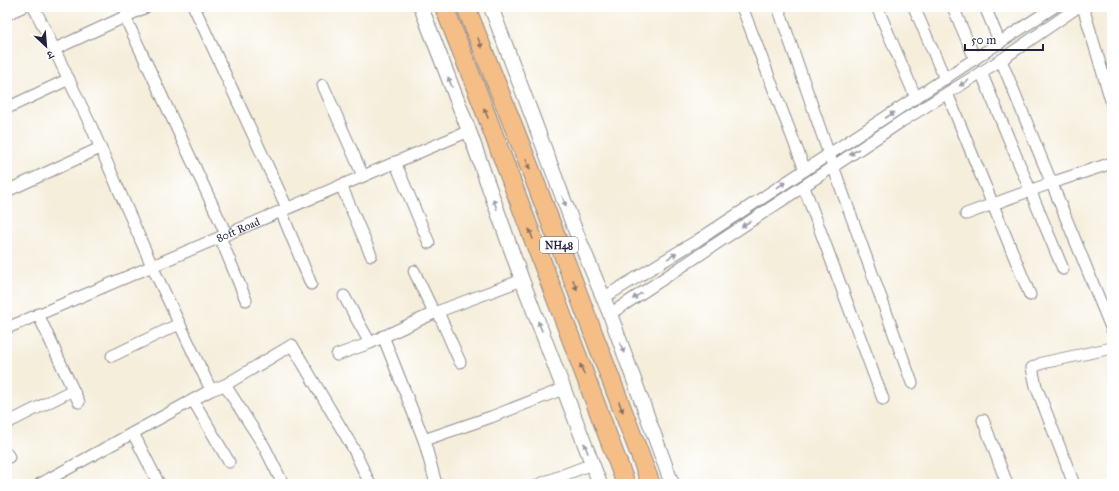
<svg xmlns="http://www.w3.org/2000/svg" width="1119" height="491" font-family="'IM FELL Great Primer','Noto Serif Devanagari',serif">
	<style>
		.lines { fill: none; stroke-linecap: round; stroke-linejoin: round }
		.minor-casing { stroke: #8c888b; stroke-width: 13 }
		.tertiary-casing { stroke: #8c888b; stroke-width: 16 }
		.trunk-casing { stroke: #8c888b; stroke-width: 20 }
		.minor { stroke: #fff; stroke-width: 11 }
		.tertiary { stroke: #fff; stroke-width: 14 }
		.trunk { stroke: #f5be86; stroke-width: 18 }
		.oneway { fill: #8c7060 }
		.oneway2 { fill: #9c9ca7 }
		.labels { text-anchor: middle; stroke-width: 4; stroke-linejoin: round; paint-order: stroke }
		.shield { fill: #fff; stroke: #646476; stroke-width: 1 }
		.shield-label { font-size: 10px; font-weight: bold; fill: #22223b }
		.street-label { font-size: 11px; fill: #22223b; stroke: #fff }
	</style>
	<rect width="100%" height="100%" fill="#fff"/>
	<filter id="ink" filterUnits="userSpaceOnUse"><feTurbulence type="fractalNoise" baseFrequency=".025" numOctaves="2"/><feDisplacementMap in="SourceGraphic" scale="8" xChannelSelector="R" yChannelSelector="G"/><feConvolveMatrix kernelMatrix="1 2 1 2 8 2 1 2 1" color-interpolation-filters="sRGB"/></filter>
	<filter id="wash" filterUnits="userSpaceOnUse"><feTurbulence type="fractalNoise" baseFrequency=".012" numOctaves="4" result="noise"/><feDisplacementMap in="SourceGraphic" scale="16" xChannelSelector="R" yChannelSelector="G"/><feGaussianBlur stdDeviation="0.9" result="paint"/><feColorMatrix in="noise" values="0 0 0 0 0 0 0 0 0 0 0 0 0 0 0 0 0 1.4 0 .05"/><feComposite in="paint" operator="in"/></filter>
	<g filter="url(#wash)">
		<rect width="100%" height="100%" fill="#f5eedb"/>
	</g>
	<g filter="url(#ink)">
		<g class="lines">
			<defs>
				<g id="minor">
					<path d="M34,7l57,119 61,140 59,124"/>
					<path d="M194,7l93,201"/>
					<path d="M742,7l63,163"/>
					<path d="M778,7l55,159 79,217"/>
					<path d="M877,7l39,91"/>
					<path d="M914,7l31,72"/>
					<path d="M953,7l22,52"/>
					<path d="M985,7l15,36"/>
					<path d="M1083,7l29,97"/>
					<path d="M7,14l15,-7"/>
					<path d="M125,17l101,217"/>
					<path d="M55,49l91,-42"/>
					<path d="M1001,60l111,270"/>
					<path d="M981,72l82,197"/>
					<path d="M323,85l40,91"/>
					<path d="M947,93l83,202"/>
					<path d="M7,108l62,-29"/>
					<path d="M395,162l34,81"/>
					<path d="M341,185l30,70"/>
					<path d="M804,187l79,212"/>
					<path d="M7,191l93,-43"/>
					<path d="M281,211l30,73"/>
					<path d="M966,214l85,-31 61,-20"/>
					<path d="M220,237l26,63"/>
					<path d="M414,271l20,42"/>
					<path d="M344,296l26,47"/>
					<path d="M603,298l95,-58 356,-233"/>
					<path d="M438,312l22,50"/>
					<path d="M610,314l292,-193 99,-61 77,-53"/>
					<path id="s1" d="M7,328l462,-197"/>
					<path d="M383,336l41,104 12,44"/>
					<path d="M337,355l33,-12 64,-30 88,-33"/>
					<path d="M112,356l67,-32"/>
					<path d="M225,385l39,61 19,38"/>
					<path d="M73,390l6,12"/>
					<path d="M193,400l36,62"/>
					<path d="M983,420l24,64"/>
					<path d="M7,423l66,-33 -35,-76"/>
					<path d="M133,433l26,51"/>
					<path d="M424,440l67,-23 72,-28"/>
					<path d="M7,454l2,3"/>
					<path d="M40,484l171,-94 14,-5 67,-40 61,103 17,36"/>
					<path d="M540,484l52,-20"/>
					<path d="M1074,484l-38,-98 -4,-18 10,-5 70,-15"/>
				</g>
				<path id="tertiary" d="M421,7l48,124 53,149 78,204
					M491,7l83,220 36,87 62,170"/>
				<path id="trunk" d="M444,7l34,86 148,391
					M466,7l62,156 123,321"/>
			</defs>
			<use href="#minor" class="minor-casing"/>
			<use href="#tertiary" class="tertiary-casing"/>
			<use href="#trunk" class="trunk-casing"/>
			<use href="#minor" class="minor"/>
			<use href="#tertiary" class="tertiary"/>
			<use href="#trunk" class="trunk"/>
		</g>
		<defs><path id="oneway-solid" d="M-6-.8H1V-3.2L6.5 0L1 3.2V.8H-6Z"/></defs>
		<g class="oneway">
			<use href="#oneway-solid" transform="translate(480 43) rotate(68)"/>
			<use href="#oneway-solid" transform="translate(486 113) rotate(-111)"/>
			<use href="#oneway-solid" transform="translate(528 164) rotate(69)"/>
			<use href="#oneway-solid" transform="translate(531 234) rotate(-111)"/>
			<use href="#oneway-solid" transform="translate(575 285) rotate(69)"/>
			<use href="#oneway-solid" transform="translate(582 369) rotate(-111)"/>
			<use href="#oneway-solid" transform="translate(621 407) rotate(69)"/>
		</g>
		<g class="oneway2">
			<use href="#oneway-solid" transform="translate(450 82) rotate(-111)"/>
			<use href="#oneway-solid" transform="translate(964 83) rotate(148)"/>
			<use href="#oneway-solid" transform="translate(890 115) rotate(-33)"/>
			<use href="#oneway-solid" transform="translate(854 152) rotate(147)"/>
			<use href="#oneway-solid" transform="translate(781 185) rotate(-33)"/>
			<use href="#oneway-solid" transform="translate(564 201) rotate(69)"/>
			<use href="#oneway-solid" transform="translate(495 204) rotate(-110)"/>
			<use href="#oneway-solid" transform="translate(746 224) rotate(147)"/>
			<use href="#oneway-solid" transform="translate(672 256) rotate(-31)"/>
			<use href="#oneway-solid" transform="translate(637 296) rotate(146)"/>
			<use href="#oneway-solid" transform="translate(540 326) rotate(-111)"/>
			<use href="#oneway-solid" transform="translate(622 348) rotate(70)"/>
			<use href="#oneway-solid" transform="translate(586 448) rotate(-111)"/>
		</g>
	</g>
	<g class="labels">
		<rect class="shield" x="540" y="237" width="38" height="16" rx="3"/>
		<g class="shield-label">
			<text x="559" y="249">NH48</text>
		</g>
		<g class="street-label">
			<text dy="4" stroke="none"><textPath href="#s1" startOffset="251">80ft Road</textPath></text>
		</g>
	</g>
	<rect width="1119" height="491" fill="none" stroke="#fff" stroke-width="24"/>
	<g transform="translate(46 46) rotate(154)" stroke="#ffffff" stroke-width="3" paint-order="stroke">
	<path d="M0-3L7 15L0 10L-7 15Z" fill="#22223b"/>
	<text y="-6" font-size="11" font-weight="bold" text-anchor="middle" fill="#22223b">उ</text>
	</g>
	<path d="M965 44v6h78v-6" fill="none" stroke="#22223b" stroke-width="2"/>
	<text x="971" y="44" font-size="12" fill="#22223b" stroke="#ffffff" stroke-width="3" paint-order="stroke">50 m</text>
</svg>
